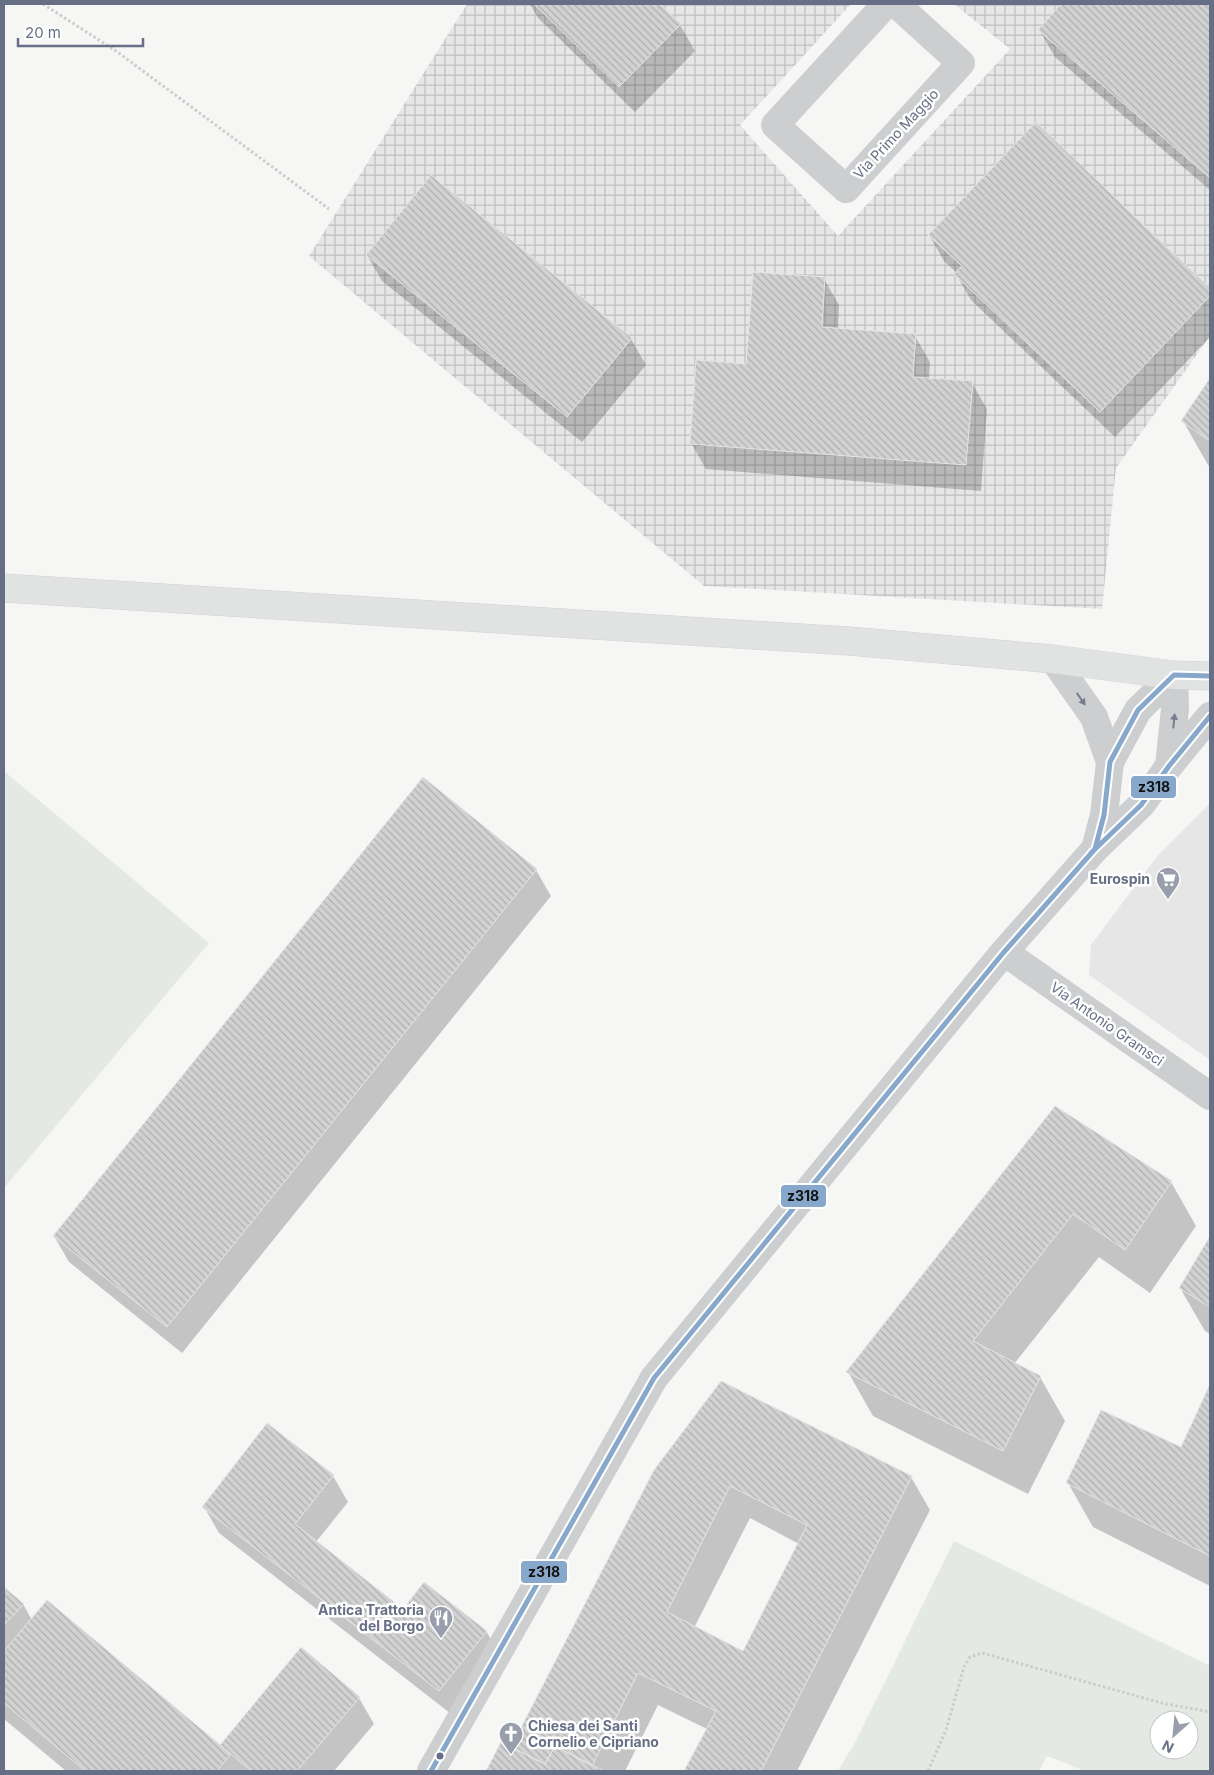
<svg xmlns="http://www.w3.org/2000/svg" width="1214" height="1775" font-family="Inter,sans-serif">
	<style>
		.built { fill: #e6e6e7 }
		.industrial { fill: url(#industrial-grid) }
		.green { fill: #e4e9e3; fill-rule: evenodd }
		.shadow { fill: #0003; fill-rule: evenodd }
		.building { fill: url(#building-back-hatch); stroke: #e5e5e4; fill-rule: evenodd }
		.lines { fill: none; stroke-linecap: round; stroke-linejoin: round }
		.secondary-casing { stroke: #d2d2d4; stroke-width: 29 }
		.path { stroke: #ccc; stroke-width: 3; stroke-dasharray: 2.5 2.5; stroke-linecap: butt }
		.minor { stroke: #cdced0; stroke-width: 28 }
		.secondary { stroke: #e1e2e2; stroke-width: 28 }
		.bus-1-casing { stroke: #fff; stroke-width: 9 }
		.bus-1 { stroke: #87a8cb; stroke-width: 5 }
		.oneway { fill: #757d90 }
		.bus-dot { fill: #666f85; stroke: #fff; stroke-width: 2 }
		.labels { text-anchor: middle; stroke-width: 5; stroke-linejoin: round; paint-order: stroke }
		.street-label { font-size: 14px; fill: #666f85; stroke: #fff }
		.poi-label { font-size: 14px; font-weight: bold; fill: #666f85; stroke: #fff; text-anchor: end }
		.line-badge { stroke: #fff; stroke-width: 2 }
		.pale-badge-label { font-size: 14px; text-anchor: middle; font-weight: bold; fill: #111 }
	</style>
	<defs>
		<pattern id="industrial-grid" width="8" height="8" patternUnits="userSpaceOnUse" patternTransform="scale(1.25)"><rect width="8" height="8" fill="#e6e6e7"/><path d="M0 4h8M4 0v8" fill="none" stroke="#bebfc1"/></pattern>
		<pattern id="building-back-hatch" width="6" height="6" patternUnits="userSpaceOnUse" patternTransform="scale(1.25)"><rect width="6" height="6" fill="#d2d2d3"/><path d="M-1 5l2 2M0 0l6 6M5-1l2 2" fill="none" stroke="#aeafb1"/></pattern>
	</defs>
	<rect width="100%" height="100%" fill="#f6f6f5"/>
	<path class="built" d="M1210,803v257l-121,-85 2,-30 68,-91z"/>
	<path class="industrial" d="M467,4h384l-111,121 98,111 172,-187 -56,-45h256v332l-94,132 -14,141 -398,-23 -395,-330z"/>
	<path class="green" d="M4,771l205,172 -205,245z
		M954,1541l256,125v105h-125l-38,-15 -8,15h-201l19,-32zM1159,1720h30v30h-30z"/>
	<path class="shadow" d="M530,4h128l22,21 15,26 -60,61 -97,-94z
		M1063,4h147v186l-155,-133 -15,-26z
		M1036,124l174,166v47l-95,100 -144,-137 -15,-26 1,-1 -13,-12 -15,-26z
		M367,255l264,84 15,26 -64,77 -200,-161z
		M824,279l15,26 -1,25 77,6 15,26 -1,17 43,4 15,26 -6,82 -275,-22 -15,-26 56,-78z
		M1210,380v87l-2,-2 -25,-44z
		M423,779l113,91 15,26 -369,457 -113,-91 -15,-26z
		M1056,1107l115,75 25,44 -46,67 -51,-36 -85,107 26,13 25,44 -37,73 -155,-78 -25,-44z
		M1210,1239v95l-5,-3 -25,-43z
		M1210,1387v199l-117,-59 -25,-44 113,-34z
		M655,1471l256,6 19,33 -133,261h-112l22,-42 -49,-24 -33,66h-138l15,-28 10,5zM750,1518l49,26 -55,109 -50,-25z
		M333,1476l15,26 -32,40 88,69 82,20 15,26 -46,60 -236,-184 -15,-26z
		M4,1589l19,15 9,16 192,130 135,-52 15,26 -40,47h-268l-62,-52z"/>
	<path class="building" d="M534,4h126l21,20 -62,63z
		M1061,4h149v174l-172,-148z
		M1036,122l174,166v8l-110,116 -146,-138 8,-8 -34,-31z
		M431,175l201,163 -65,79 -201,-162z
		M753,272l72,5 -3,50 94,7 -3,43 60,4 -7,84 -276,-21 6,-84 50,4z
		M1210,378v63l-29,-20z
		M423,777l114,92 -370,458 -114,-91z
		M1055,1106l117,75 -47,69 -52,-36 -100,127 68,35 -38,75 -157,-79z
		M1210,1236v71l-31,-19z
		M721,1381l191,95 -151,295h-77l32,-60 -78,-38 -46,93 -37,-20 -10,18 -34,-17 143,-277zM730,1486l77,39 -64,126 -76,-39z
		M1210,1384v172l-144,-73 35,-73 80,37z
		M267,1423l67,52 -39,49 108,85 21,-27 63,49 -48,60 -237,-184z
		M4,1587l20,17 -20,21z
		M47,1600l184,154 -14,17h-132l-81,-68v-52z
		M301,1647l59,50 -63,74h-46l-31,-26z
		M501,1742l44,22 10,-18 49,25h-118z"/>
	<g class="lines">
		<defs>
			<path id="secondary" d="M4,588l845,53 204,18 121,16 36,1"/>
		</defs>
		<use href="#secondary" class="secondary-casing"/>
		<path class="path" d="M43,4l73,47 213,158
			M928,1771l18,-41 18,-63 6,-10 12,-4 180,50 48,9"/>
		<path class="minor" d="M886,4l-111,121 71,64 115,-126 -65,-59
			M1053,659l41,58 16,45
			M1169,766l6,-57 -1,-34
			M1095,849l9,-34 6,-53 28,-52 36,-35
			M1004,952l206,144
			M431,1771l223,-393 350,-426 91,-103 46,-44 28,-39 41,-50"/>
		<use href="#secondary" class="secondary"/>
		<defs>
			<path id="bus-1" d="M1091,853l50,-48 28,-39 41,-50
				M431,1771l223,-393 350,-426 91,-103 9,-34 6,-53 28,-52 36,-35 36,1"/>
		</defs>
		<use href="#bus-1" class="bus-1-casing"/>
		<use href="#bus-1" class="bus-1"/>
	</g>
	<defs><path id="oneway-solid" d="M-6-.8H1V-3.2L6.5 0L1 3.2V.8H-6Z" transform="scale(1.25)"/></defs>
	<g class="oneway">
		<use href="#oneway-solid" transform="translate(1081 699) rotate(55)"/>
		<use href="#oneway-solid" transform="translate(1174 721) rotate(-84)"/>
	</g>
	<defs>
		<symbol id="supermarket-pin" viewBox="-11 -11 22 30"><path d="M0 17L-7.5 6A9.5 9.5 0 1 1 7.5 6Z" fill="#989eac" stroke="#fff"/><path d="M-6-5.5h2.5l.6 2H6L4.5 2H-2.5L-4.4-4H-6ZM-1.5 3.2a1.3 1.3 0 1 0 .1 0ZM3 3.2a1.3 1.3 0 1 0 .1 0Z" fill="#fff"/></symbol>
		<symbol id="restaurant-pin" viewBox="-11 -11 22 30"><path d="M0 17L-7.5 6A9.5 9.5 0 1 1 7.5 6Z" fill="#989eac" stroke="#fff"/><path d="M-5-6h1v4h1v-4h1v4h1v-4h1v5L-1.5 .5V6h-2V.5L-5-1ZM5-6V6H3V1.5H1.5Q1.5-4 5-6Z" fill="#fff"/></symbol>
		<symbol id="church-pin" viewBox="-11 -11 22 30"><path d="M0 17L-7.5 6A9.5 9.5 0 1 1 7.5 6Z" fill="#989eac" stroke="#fff"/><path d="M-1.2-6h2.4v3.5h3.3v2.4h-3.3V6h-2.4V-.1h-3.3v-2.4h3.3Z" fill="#fff"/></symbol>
	</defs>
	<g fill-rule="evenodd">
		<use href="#supermarket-pin" x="1154" y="865" width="28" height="38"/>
		<use href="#restaurant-pin" x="427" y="1604" width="28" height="38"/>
		<use href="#church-pin" x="497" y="1720" width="28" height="38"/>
	</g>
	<circle class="bus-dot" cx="440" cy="1756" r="4.5"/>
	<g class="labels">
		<g class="street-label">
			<text transform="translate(896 134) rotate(-47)" y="5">Via Primo Maggio</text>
			<text transform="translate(1107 1024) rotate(35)" y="5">Via Antonio Gramsci</text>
		</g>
		<g class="poi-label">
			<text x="1150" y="884">Eurospin</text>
			<text x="424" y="1615">Antica Trattoria<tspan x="424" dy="16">del Borgo</tspan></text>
			<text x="528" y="1731" text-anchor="start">Chiesa dei Santi<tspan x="528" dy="16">Cornelio e Cipriano</tspan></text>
		</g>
	</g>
	<g class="line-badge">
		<rect x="1130" y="775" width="47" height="24" rx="5" fill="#87a8cb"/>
		<rect x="780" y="1184" width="47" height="24" rx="5" fill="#87a8cb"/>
		<rect x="520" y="1560" width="48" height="24" rx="5" fill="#87a8cb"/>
	</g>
	<g class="pale-badge-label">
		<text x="1154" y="792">z318</text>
		<text x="803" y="1201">z318</text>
		<text x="544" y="1577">z318</text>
	</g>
	<rect width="1214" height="1775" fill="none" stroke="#666f85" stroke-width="10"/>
	<g transform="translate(1174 1735) rotate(207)"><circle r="24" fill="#ffffff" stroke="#c2c5ce"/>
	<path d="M0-4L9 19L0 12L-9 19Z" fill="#989eac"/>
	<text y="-8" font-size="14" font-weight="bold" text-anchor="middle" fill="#666f85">N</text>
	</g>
	<path d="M18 38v8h125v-8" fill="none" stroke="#666f85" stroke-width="2.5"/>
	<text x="25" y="38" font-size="15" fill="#666f85" stroke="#ffffff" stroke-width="4" paint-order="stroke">20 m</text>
</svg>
